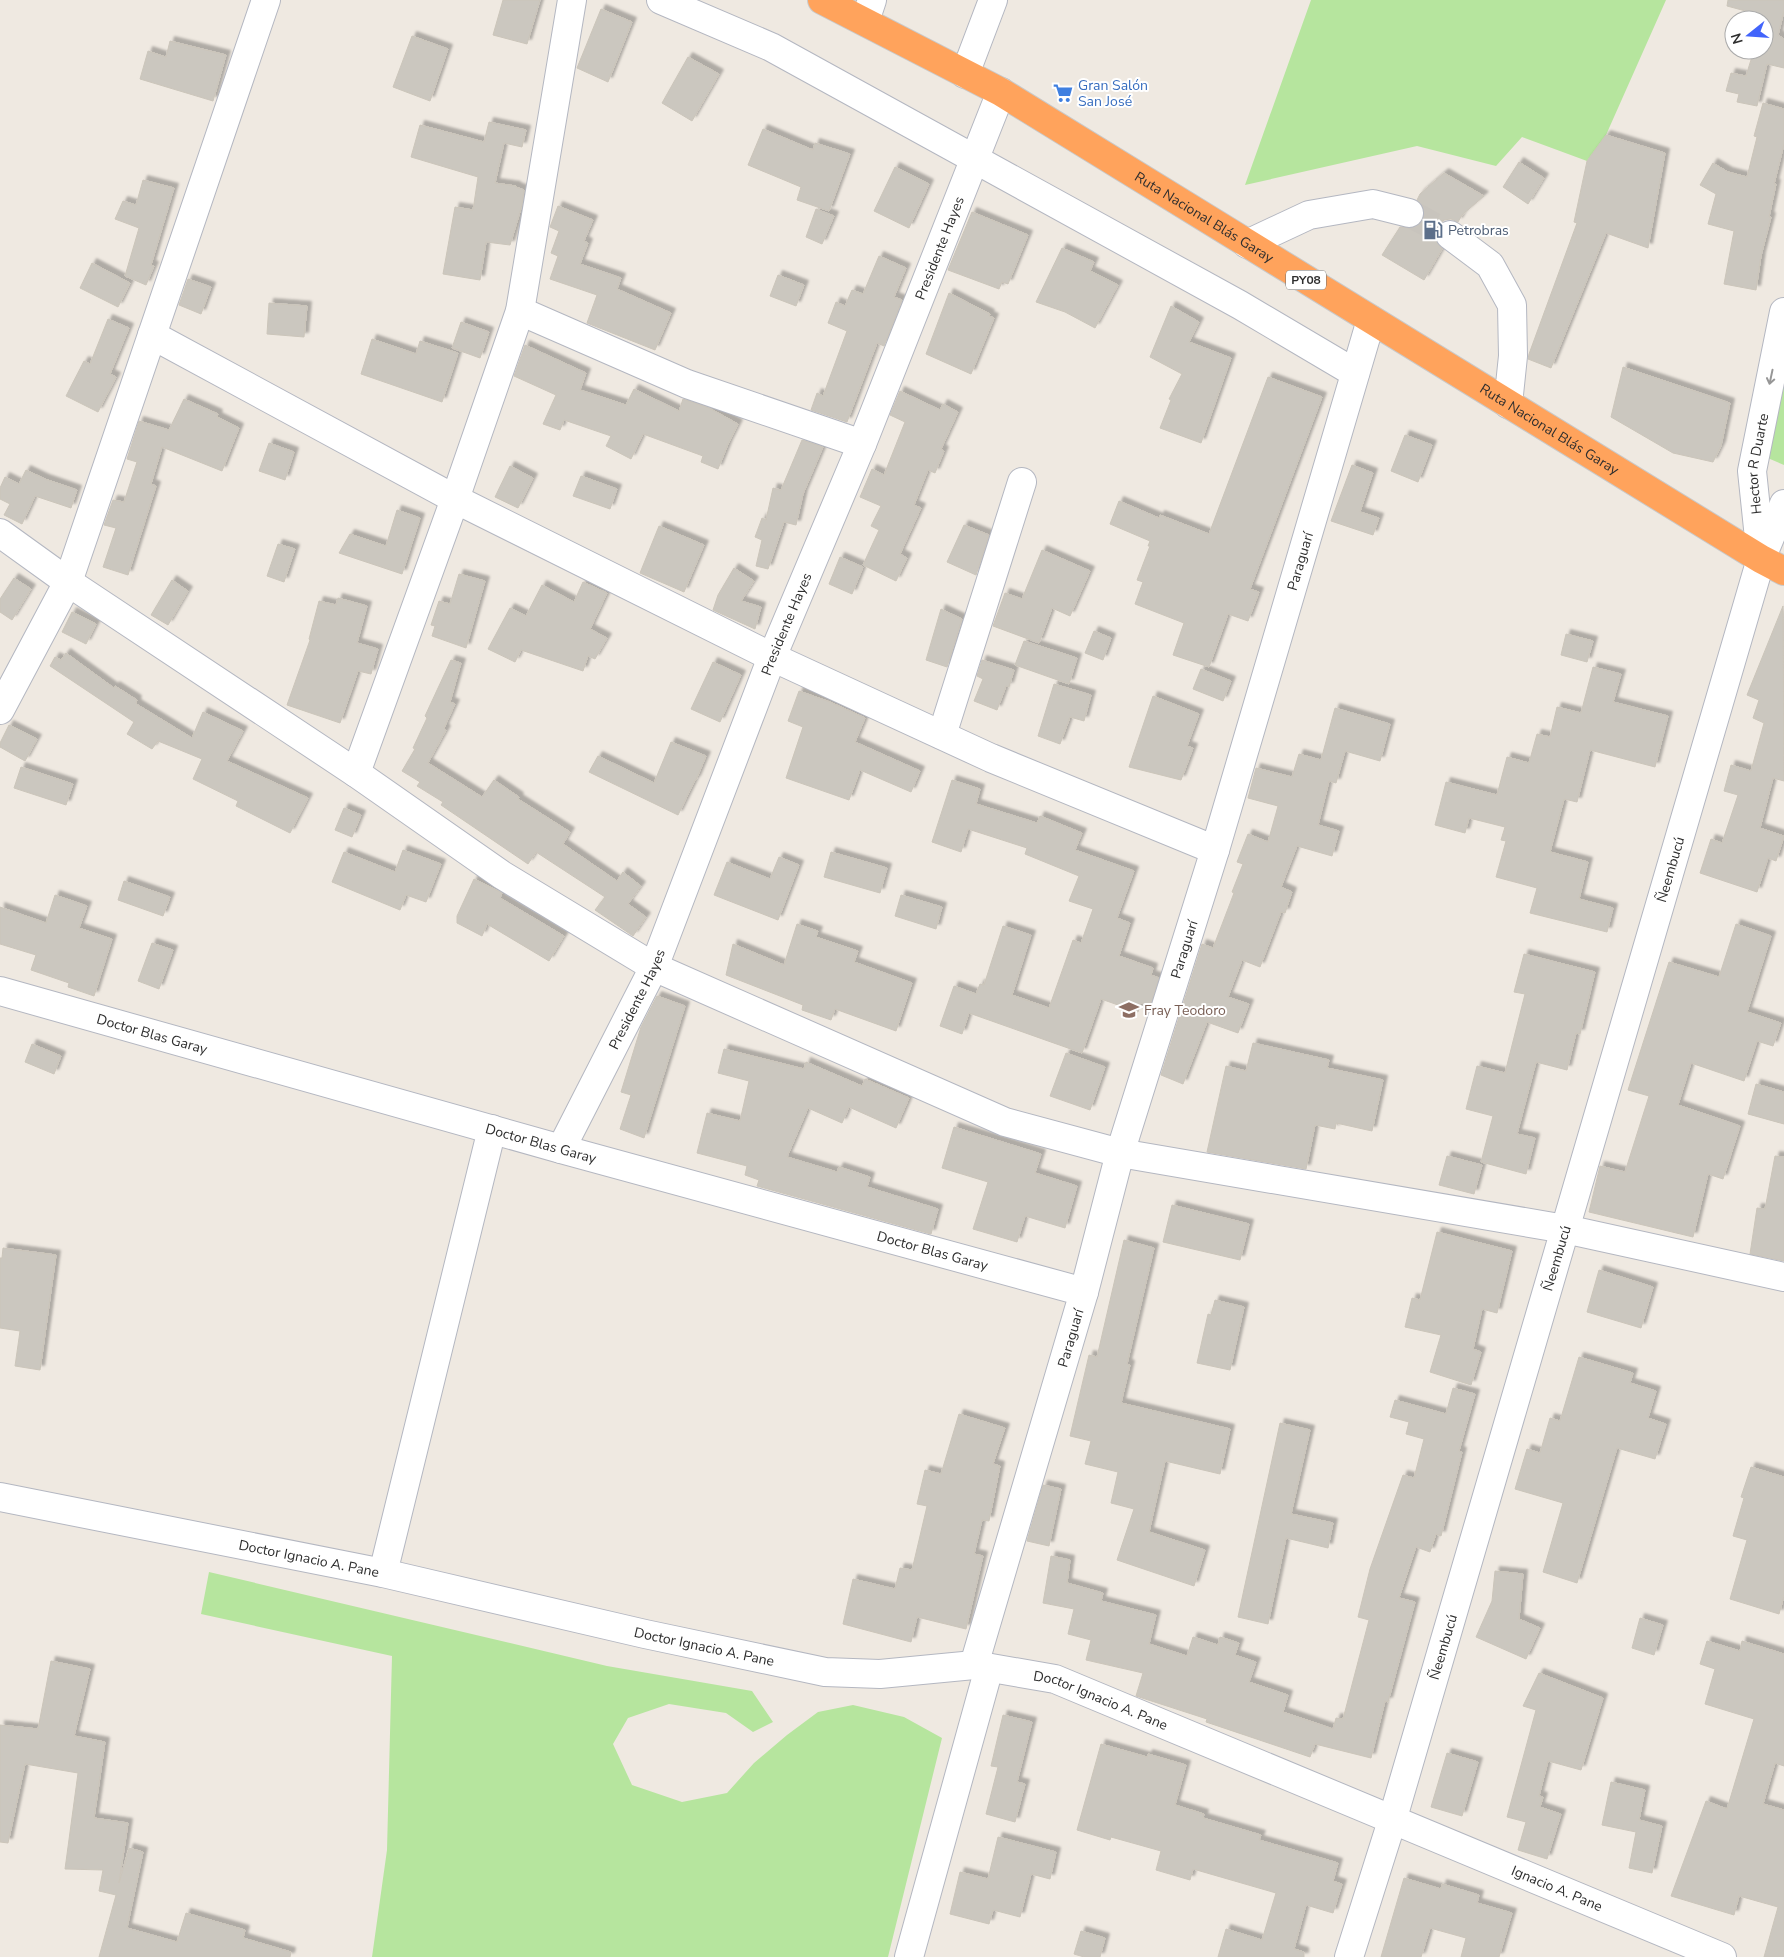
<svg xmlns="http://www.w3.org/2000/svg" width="1784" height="1957" font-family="'Nunito Sans',sans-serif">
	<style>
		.green { fill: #b6e59e }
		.building { fill: #cbc7bf; stroke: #cbc5ba; filter: url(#shadow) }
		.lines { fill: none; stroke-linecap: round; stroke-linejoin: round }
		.minor-tunnel { stroke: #c8c4bd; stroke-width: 28; stroke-dasharray: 28 14; stroke-linecap: butt }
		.minor-casing { stroke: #b4b7c1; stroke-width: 30 }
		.highway-casing { stroke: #c9c9c9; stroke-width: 30 }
		.minor { stroke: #fff; stroke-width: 28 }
		.highway { stroke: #ffa35c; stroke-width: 28 }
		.oneway { stroke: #969696 }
		.labels { text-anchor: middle; stroke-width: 4; stroke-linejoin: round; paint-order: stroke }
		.shield { fill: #fff; stroke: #6d6d6d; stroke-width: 1 }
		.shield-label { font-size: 12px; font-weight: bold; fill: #2e2e2e }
		.shop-label { font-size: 14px; fill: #366cbe; stroke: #fff; text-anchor: start }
		.street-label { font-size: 14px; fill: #2e2e2e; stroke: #fff }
		.service-label { font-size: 14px; fill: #4e5e75; stroke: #fff; text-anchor: start }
		.education-label { font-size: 14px; fill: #785e54; stroke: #fff; text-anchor: start }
	</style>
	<defs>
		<filter id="shadow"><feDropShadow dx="4.5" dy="-4.5" stdDeviation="1" flood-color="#0004"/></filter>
	</defs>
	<rect width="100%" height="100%" fill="#efe9e1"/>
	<path class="green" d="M1311,0h355l-60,135 -19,26 -65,-24 -26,29 -79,-20 -172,39z
		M1784,354v111l-21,-9z
		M209,1572l398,94 145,25 21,31 -20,10 -27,-19 -57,-9 -41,14 -15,26 19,41 50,17 45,-9 27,-30 33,-28 31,-23 35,-7 51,12 38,21 -54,219h-516l15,-107 5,-194 -191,-42z"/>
	<path class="building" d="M503,0h37l-13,44 -34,-9z
		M1728,0h56v11l-6,24 6,4v29l-17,-4 -10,42 -20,-4 2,-8 -13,-3 5,-18 15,3 8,-26h10v-34l-37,-10z
		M601,9l31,13 -24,60 -31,-14z
		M412,36l36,13 -18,52 -37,-14z
		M170,41l56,14 -13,46 -73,-22 8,-28 18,6z
		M688,57l31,17 -27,47 -30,-18z
		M1763,103l21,6v35l-10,40h2l-7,33h2l-10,39 -5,34 -32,-6 10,-53 -26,-7 8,-30 -16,-9 13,-22 15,9 19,5 10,-40 -3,-1z
		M489,122l37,8 -4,17 -18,-4 -9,40 21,3v1l8,3 -2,15 -12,40 -24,-3 -6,38 -37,-6 12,-67 18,3 5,-33 -67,-20 9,-32 64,17z
		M763,129l50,21 2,-7 35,11 -21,57 -32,-11 4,-13 -53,-22z
		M1606,135l59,18 -17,95 -42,-15 -55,135 -23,-9 1,-5 48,-131 -3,-1 13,-61z
		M1519,162l25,16 -16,26 -25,-17z
		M895,167l34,17 -20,44 -35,-17z
		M1444,173l40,23 -22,19 -4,7 -7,-3 -7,1 -7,6 -3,8 2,7 6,8 -18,31 -42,-25 18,-28 13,1 8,-5 3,-6v-8l-7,-9 3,-6z
		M143,180l31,8 -23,77 3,1 -8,19 -21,-9 14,-48 -24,-9 8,-18 13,4z
		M558,206l35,14 -9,21 4,2 -8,21 41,14 -4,11 54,24 -16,37 -68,-27 10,-28 -47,-16 8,-23 -7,-3 8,-22 -9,-4z
		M816,209l18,7 -12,28 -16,-7z
		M972,212l56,23 -20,49 -6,-2 -3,7 -51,-19z
		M1062,248l32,14 -4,9 28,14 -23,43 -30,-16 -29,-10z
		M879,256l27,12 -12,29 8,3 -18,46 -7,-3 -30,79 -36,-12 6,-17 6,3 24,-65 -19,-8 8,-21 9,4 7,-16 11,4z
		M92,263l38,20 -12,24 -38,-19z
		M778,275l26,10 -8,21 -26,-10z
		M188,279l23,8 -10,27 -22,-9z
		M949,293l41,21 -1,2 5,2 -23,56 -45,-20z
		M269,303l38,3 -3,31 -37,-3z
		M1171,306l28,16 -10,20 42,16 -30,85 -41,-15 11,-28 -2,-1 13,-25 -32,-17z
		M108,319l21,9 -19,46 6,3 -18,35 -32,-16 18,-35 6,3z
		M461,322l28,10 -9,26 -28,-10z
		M372,339l44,15 4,-13 38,12 -16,49 -81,-28z
		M525,345l61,28 -6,17 46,15 8,-16 45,22 4,-12 26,9 29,16 -10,20 -10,25 -17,-7 2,-6 -60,-22 -12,25 -25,-13 5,-10 -47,-16 -4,10 -17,-6 13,-29 -42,-19z
		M1623,367l107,36 -9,43 -8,16 -40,-9 -62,-36z
		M1268,377l54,20 -72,192 9,3 -11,29 -20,-7 -19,53 -36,-12 11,-32 -49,-19 8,-22 -6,-2 13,-34h-2l2,-5 -40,-17 9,-23 40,17 1,-3 49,19z
		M900,391l40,19 3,-6 15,8 -17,37 3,2 -9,22 -7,-3 -14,35 7,3 -21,46 7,4 -11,23 -33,-16 16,-35 -8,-4 10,-20 -21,-9 12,-28 12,6 21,-53 -15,-7z
		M184,399l34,15 -1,3 22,11 -17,43 -60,-24 -11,37 5,2 -28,89 -25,-8 13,-39 -12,-3 9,-25 11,2 13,-40 -10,-3 12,-38 30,9z
		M1405,435l27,10 -14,37 -27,-11z
		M802,440l21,7 -20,47 -7,31 -12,-3 -16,47 -12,-3 6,-26 -7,-3 7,-19 4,2 7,-32 8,2z
		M269,443l25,9 -9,28 -26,-9z
		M1352,465l21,8 -13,39 19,6 -6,17 -42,-14z
		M510,466l23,12 -15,30 -23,-11z
		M26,470l19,9 32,11 -6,18 -36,-12 -13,28 -18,-9 6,-11 -10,-5v-11l5,-11 14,7z
		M581,476l36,13 -7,20 -37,-13z
		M397,510l23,8 -18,56 -63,-21 11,-19 36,12z
		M964,525l25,10 -13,40 -29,-13z
		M659,526l45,19 -20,47 -44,-19z
		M278,544l17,5 -11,33 -17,-6z
		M1042,550l48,21 -20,45 -18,-8 -13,35 -46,-17 12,-33 17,6z
		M840,557l23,10 -11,27 -23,-10z
		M734,568l20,13 -13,20 20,6 -6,22 -42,-19 5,-15z
		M459,574l26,7 -19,67 -34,-12 3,-10 -4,-1 8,-24 11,3z
		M14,578l17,11 -19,31 -12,-8v-13z
		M172,580l16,11 -20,34 -17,-10z
		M583,582l24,11 -17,36 17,9 -12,21 -7,-3 -5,15 -62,-21 -6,12 -27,-13 22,-41 16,8 16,-31 32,17z
		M338,598l29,8 -10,37 21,6 -7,25 -13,-3 -18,52 -53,-18 23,-65 -1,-1 10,-38 17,4z
		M1783,606l1,175 -11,-3 -13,50 24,8 -8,25 -8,-3 -11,34 -57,-19 11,-34 11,4 16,-48 -14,-4 7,-26 20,6 13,-48 -11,-5 6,-18 -12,-5z
		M941,609l21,10 -15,48 -21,-7z
		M72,612l24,12 -10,20 -24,-12z
		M1094,631l17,7 -8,22 -18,-7z
		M1566,634l27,7 -6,21 -26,-7z
		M1024,641l53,17 -8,26 -54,-19z
		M66,653l48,35 1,-2 22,14 -1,3 2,2 54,33 11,-26 40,19 -16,30 81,37 -18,35 -54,-27 2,-5 -45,-22 9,-20 -44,-18 -6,8 -25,-15 7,-12 -84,-56 5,-9 6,3z
		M451,660l10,3 -11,39 5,2 -11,24 2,2 -18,33 54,34 12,-17 25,17 -1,2 52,33 -7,12 54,37 6,-9 18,14 -13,18 18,13 -13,19 -38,-26 10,-13 -69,-45 -8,12 -87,-59 2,-3 -26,-16 3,-4 -18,-11 13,-22 -2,-1 14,-30 -2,-2z
		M982,660l32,10 -5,17 -3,-1 -9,24 -23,-9 9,-22 -6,-3z
		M713,662l28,13 -21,47 -29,-13z
		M1593,667l28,7 -8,28 55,14 -13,51 -65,-17 -13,52 -13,-3 -14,53 38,10 -9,37 34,9 -6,24 -77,-19 7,-25 -41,-11 10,-36 -5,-1 4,-13 -36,-9 -4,15 -30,-8 11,-43 51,13 10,-38 22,6 8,-29 13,3 7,-30 24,6z
		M1201,669l30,12 -8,20 -30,-12z
		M1054,684l37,11 -7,26 -14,-4 -10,27 -22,-8z
		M799,691l31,11 35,16 -10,24 65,29 -9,21 -51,-22 -11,30 -63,-22 17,-51 -15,-6z
		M1153,696l46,18 -12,32 6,2 -12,32 -52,-13z
		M1335,708l55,16 -10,37 -35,-10 -9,32 -7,-2 -11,44 21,6 -7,25 -35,-10 -16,41 11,5 -7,21 -4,-1 -21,55 -18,-7 -14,37 21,7 -11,29 -31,-11 -24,62 -22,-9 41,-131 11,4 21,-55 -2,-1 11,-28 -6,-2 11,-28 20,8 10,-36 -30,-8 8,-30 36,9 7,-23 22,6z
		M9,725l28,14 -12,22 -25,-14v-4z
		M671,742l35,14 -10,24h-1l-17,35 -89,-43 9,-16 56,27z
		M21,767l52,17 -7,21 -52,-17z
		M952,780l28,9 -4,15 61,19 3,-7 42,17 -7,17 59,21 -17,47 13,5 -11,33 34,12 -2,7 8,3 -9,28 -9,-3 -3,9 -37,-13 -19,54 -113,-40 -7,21 -22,-8 14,-40 22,8 4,-10 4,1 19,-59 28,9 -19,60 37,13 24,-68 8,3 12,-34 -24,-8 10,-25 -54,-22 2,-6 -59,-19 -7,23 -29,-10z
		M344,808l17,7 -9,22 -17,-7z
		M403,850l38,14 -15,38 -20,-7 -6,15 -68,-28 12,-30 51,20z
		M831,852l56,16 -7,25 -56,-16z
		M779,857l20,8 -21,55 -64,-25 13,-33 43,17z
		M474,879l28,14 -2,5 64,38 -15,25 -62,-37 -5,12 -25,-13v-7z
		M124,881l46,16 -7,19 -45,-16z
		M55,895l32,11 -8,22 33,11 -18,57 -26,-9 1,-4 -38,-13 5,-15 -36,-11v-37l46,16z
		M901,895l41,12 -6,22 -41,-13z
		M797,924l21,7 -2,6 42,14 -4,11 58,21 -16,48 -61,-22 -4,11 -29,-10 1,-5 -77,-30 7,-31 51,21z
		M1736,924l35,12 -24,76 34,11 -8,23 -16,-5 -13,40 -53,-18 -13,42 62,21 -17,53 -15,-5 -15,63 -104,-25 11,-46 25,6 24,-76 -21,-6 41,-128 50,15z
		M152,943l21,7 -14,39 -21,-8z
		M1524,954l71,18 -15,62 -4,-1 -9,37 -31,-8 -19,72 18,4 -9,36 -45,-12 12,-46 -27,-7 11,-43 28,7 20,-79 -11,-2z
		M657,996l28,10 -41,132 -24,-9 11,-34 -10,-3 20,-65z
		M1253,1043l76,17 -2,8 56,12 -11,51 -36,-8 -1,6 -20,-4 -9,44 -99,-17 19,-86 20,5z
		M32,1044l29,12 -7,18 -29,-12z
		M724,1049l80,20 2,-7 56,24 3,-7 44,19 -13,30 -47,-21 -7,16 -34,-15 -21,49 50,15 2,-5 31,10 -3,10 71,22 -7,25 -174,-48 2,-6 -14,-5 2,-9 -50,-13 10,-40 33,8 9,-40 -31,-8z
		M1066,1053l39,14 -15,43 -40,-14z
		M1756,1084l28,8v32l-36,-10z
		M954,1127l87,27 -6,19 42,13 -12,42 -40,-12 -8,26 -44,-13 15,-47 -46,-14z
		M1447,1156l35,9 -8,29 -35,-9z
		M1775,1156l9,1v104l-34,-7 7,-46 8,1z
		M1172,1205l77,19 -9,36 -77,-18z
		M1437,1232l75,19 -15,62 -15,-4 -9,40 8,3 -10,33 -41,-13 11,-37 -36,-8 7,-29 8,2z
		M1124,1240l30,8 -27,116 3,1 -9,38 109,26 -10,45 -55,-13 -16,71 56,18 -11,36 -77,-26 17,-51 -23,-6 7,-31 -33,-8 6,-23 -21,-5 19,-81 8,2z
		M3,1248l53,7 -16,115 -25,-4 5,-35 -20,-3v-70h2z
		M1599,1270l54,17 -12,41 -54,-16z
		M1215,1300l29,7 -14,63 -33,-7 11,-49 3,1z
		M1579,1357l54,16 -3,10 26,8 -8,27 18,6 -11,35 -38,-11 -40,135 -34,-11 20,-69 -48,-14 12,-40 13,4 10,-35 10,3z
		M1453,1388l22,6 -16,57 3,1 -21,84 -5,-2 -6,18 -14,-5 -17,51 16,4 -27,100 -3,-1 -14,57 -56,-14 -5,13 -104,-35 1,-3 -71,-23 7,-23 -57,-13 5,-20 -23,-6 6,-25 -31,-6 8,-47 19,4 -3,23 36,10 -2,8 55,14 -7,29 38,12 6,-19 25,8 2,-8 19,6 -4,12 21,7 -7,20 39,13 -5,17 50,17 3,-11 7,1 26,-99 -11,-3 12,-48 33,-94 11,3 10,-39 -18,-5 3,-12 -19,-5 5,-17 51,14z
		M959,1414l46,14 -12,36 7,2 -11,55 -7,-1 -8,34 9,2 -17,73 -49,-12 -6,25 -68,-18 10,-45 42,10 5,-21 12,2 15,-64 -10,-2 8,-34 16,4z
		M1280,1423l30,7 -19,84 42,9 -5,25 -42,-10 -18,86 -30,-7z
		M1751,1467l33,10v119l-5,18 -49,-15 17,-59 -14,-4 11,-38 -3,-1z
		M1043,1485l18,4 -12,57 -22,-5z
		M1495,1571l28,3 -4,45 21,9 -14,31 -50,-22 16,-36z
		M1640,1618l23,7 -9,30 -22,-7z
		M1707,1641l33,10 2,-10 42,13v112l-9,-3 -12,41 21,6v147h-20l14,-50 -39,-11 -5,19 -63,-19 35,-95 21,8 27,-90 -49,-15 10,-35 -15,-5z
		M51,1661l39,8 -16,67 31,6 -11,76 34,5 -9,60 10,-35 14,4 -16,76 50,14 9,-29 59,17 -2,8 48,14 -1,5h-191l17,-62 -17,-4 4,-21 -38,-1 13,-96 -53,-9 -17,79 -8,-1v-117l38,4z
		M1539,1673l64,25 -22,72 -33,-9 -9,35 4,1 -3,10 21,7 -14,45 -29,-9 8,-28 -19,-5 29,-107 -13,-4z
		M1003,1715l29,7 -15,60 8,2 -10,38 -29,-8 12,-47 -7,-1z
		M1101,1744l46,13 1,-3 38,11 -11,40 29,9 -1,4 58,17 -2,5 79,23 -5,18 9,3 -9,29 -27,-8 -12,44 10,3v5h-86l8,-28 36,11 14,-47 -83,-24 -3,11 -34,-10 5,-19 -50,-14 -1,3 -33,-10z
		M1447,1753l31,9 -16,54 -31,-9z
		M1611,1782l34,8 -6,30 23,6 -10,47 -23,-5 7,-36 -34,-7z
		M998,1837l58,15 -6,27 -19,-5 -11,43 -27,-7 -4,14 -39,-10 10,-42 28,7z
		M1404,1878l37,11 1,-5 37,11 -2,8 35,10 -13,44h-38l5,-19 -36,-10 -9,29h-40z
		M1081,1931l24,7 -5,19h-16l-10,-3z"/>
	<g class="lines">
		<path class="minor-tunnel" d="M1409,213l41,22"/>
		<defs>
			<g id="minor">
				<path d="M661,0l110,47 469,258 115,68"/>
				<path d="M865,21l7,-21"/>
				<path d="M965,74l28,-74"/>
				<path d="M1450,235l40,30 22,40 1,51 -5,48"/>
				<path d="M1247,244l62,-29 64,-11 36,9"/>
				<path d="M520,311l167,73 175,60"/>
				<path d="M152,335l303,164 317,158 219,101 224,92"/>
				<path d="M0,533l68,49 288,191 146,102 152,92 351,155 115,31 445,76 219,48"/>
				<path id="s1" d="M1761,557l-9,-86 32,-159"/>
				<path d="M0,710l68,-128 198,-582"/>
				<path d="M942,735l80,-253"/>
				<path d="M356,773l99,-274 65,-188 52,-311"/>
				<path id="s2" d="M0,991l561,158 523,143"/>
				<path id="s3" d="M561,1149l93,-182 118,-310 90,-213 139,-352"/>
				<path id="s4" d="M0,1497l383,76 262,61 180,38 55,2 94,-9 81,14 667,278"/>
				<path d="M383,1573l109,-444"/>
				<path id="s5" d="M974,1665l110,-373 36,-139 95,-303 156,-530"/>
				<path d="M909,1957l80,-289"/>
				<path id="s6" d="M1349,1957l43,-136 369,-1262 23,-55"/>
			</g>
			<g id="highway">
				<path id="s7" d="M822,0l179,92 760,467 23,12"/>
			</g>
		</defs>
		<use href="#minor" class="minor-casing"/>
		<use href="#highway" class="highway-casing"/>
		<use href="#minor" class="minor"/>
		<use href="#highway" class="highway"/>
	</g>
	<defs><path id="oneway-shaft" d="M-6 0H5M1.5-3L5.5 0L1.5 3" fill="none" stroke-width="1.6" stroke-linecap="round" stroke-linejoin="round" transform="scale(1.25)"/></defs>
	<use class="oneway" href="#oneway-shaft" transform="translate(1771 377) rotate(102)"/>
	<defs>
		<symbol id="supermarket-bare" viewBox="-9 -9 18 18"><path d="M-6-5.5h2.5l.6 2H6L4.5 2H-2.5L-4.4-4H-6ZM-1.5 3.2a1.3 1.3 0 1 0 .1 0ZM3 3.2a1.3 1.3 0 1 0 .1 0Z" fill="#3f7fe0" stroke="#fff" stroke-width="2.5" paint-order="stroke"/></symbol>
		<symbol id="fuel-bare" viewBox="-9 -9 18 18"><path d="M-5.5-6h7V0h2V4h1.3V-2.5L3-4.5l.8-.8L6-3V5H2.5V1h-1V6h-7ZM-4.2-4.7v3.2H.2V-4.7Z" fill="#5c6f8a" stroke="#fff" stroke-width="2.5" paint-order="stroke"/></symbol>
		<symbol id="school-bare" viewBox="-9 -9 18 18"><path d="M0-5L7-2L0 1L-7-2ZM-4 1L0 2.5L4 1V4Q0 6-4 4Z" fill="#8d6e63" stroke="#fff" stroke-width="2.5" paint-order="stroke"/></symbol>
	</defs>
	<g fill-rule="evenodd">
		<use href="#supermarket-bare" x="1049" y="79" width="28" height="28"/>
		<use href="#fuel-bare" x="1419" y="216" width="28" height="28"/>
		<use href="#school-bare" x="1115" y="996" width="28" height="28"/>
	</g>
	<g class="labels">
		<rect class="shield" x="1286" y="270.5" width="40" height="19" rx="4"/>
		<g class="shield-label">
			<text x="1306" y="284">PY08</text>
		</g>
		<g class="shop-label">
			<text x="1078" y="90">Gran Salón<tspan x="1078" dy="16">San José</tspan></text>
		</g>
		<g class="street-label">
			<text dy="5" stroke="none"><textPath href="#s7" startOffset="440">Ruta Nacional Blás Garay</textPath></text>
			<text dy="5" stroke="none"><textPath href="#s3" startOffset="978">Presidente Hayes</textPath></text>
			<text dy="5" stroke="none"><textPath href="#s7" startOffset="845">Ruta Nacional Blás Garay</textPath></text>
			<text dy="5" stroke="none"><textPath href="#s1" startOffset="94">Hector R Duarte</textPath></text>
			<text dy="5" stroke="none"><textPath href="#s5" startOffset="1151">Paraguarí</textPath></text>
			<text dy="5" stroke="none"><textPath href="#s3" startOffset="572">Presidente Hayes</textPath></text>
			<text dy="5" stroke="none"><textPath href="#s6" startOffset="1134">Ñeembucú</textPath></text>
			<text dy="5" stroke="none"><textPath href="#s5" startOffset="746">Paraguarí</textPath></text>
			<text dy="5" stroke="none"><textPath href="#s3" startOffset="168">Presidente Hayes</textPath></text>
			<text dy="5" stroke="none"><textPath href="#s2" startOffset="158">Doctor Blas Garay</textPath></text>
			<text dy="5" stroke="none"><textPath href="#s2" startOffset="562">Doctor Blas Garay</textPath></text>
			<text dy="5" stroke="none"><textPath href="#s2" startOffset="968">Doctor Blas Garay</textPath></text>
			<text dy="5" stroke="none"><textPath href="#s6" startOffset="729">Ñeembucú</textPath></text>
			<text dy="5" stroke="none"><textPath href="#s5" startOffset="341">Paraguarí</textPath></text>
			<text dy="5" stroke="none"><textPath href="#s4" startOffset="315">Doctor Ignacio A. Pane</textPath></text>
			<text dy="5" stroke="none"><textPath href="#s4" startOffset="720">Doctor Ignacio A. Pane</textPath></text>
			<text dy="5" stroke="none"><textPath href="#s6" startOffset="324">Ñeembucú</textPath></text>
			<text dy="5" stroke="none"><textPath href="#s4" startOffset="1125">Doctor Ignacio A. Pane</textPath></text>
			<text dy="5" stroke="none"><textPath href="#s4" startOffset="1619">Ignacio A. Pane</textPath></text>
		</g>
		<g class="service-label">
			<text x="1448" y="235">Petrobras</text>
		</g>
		<g class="education-label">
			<text x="1144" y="1015">Fray Teodoro</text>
		</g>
	</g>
	<g transform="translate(1749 35) rotate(253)"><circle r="24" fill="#ffffff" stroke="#ababab"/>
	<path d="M0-4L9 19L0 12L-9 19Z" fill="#4264fb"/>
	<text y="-8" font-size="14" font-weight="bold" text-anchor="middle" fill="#2e2e2e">N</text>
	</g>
</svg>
